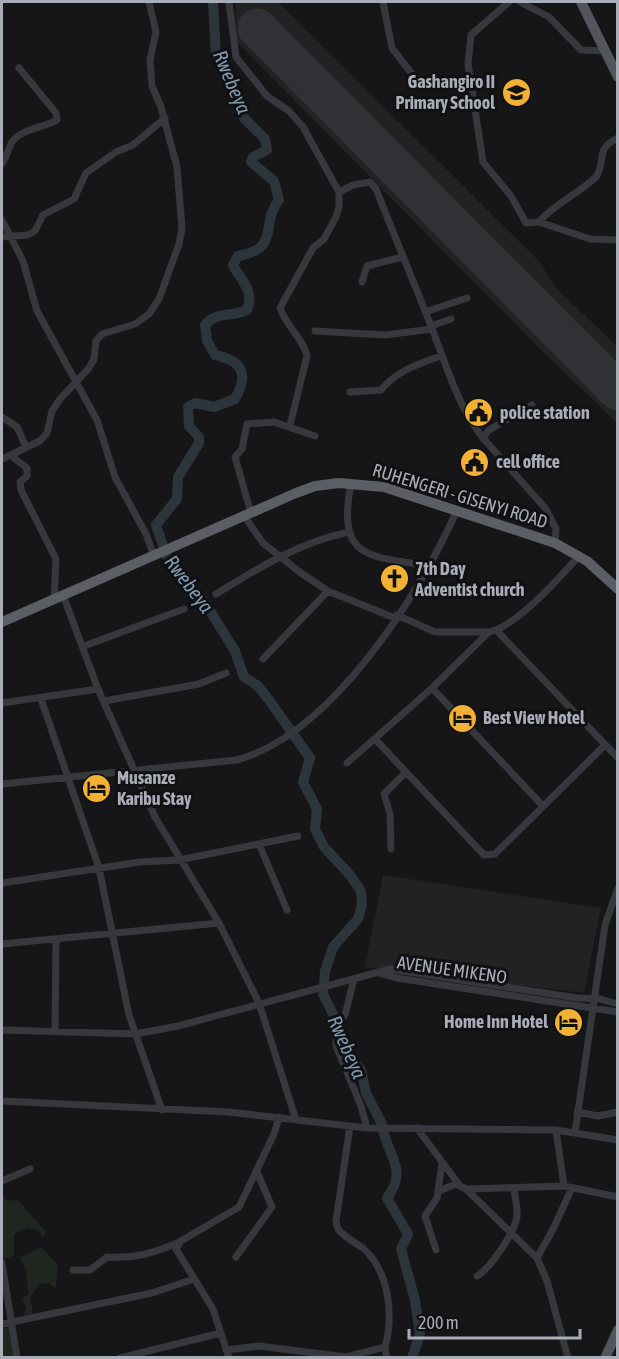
<svg xmlns="http://www.w3.org/2000/svg" width="619" height="1359" font-family="'Asap Condensed',sans-serif">
	<style>
		.built { fill: #222225 }
		.green { fill: #1e261f }
		.lines { fill: none; stroke-linecap: round; stroke-linejoin: round }
		.river { stroke: #2c353c; stroke-width: 10 }
		.runway { stroke: #303135; stroke-width: 39 }
		.minor { stroke: #37383d; stroke-width: 7 }
		.primary { stroke: #53555c; stroke-width: 10 }
		.trunk { stroke: #5b5e65; stroke-width: 10 }
		.labels { text-anchor: middle; stroke-width: 6; stroke-linejoin: round; paint-order: stroke }
		.poi-label { font-size: 18px; font-weight: bold; fill: #a8adb8; stroke: #111113; text-anchor: start }
		.street-label { font-size: 18px; fill: #a8adb8; stroke: #111113 }
		.water-label { font-size: 20px; font-style: italic; fill: #7f9bb3; stroke: #111113 }
	</style>
	<rect width="100%" height="100%" fill="#161618"/>
	<path class="built" d="M236,2h42l261,259 17,27 61,58v77l-76,-73 -306,-310z
		M383,875l218,33 -17,85 -219,-26z"/>
	<path class="green" d="M2,1192l5,9 11,-1 28,32 -3,6 -4,-7 -11,-3 -14,6v22l-11,3z
		M41,1247l17,18 -2,23 -7,-5 -9,1 -10,13 3,17 -9,1 2,-8 -4,-9 7,-4c-4,-15 0,-23 -10,-36z
		M9,1327l5,30h-12v-29z"/>
	<g class="lines">
		<path class="river" d="M213,2l3,53 26,49 2,14 21,21 2,11 -14,7 -2,5 23,19 5,19c-20,25 3,48 -41,56l-5,9c8,16 22,25 14,45 -15,8 -29,0 -42,15l2,16 8,14c28,6 34,19 20,44l-21,8 -19,-4 -7,4 1,19 10,11v6l-21,34 -1,22 -21,26 12,35 24,31 10,7 33,53 9,26 14,9 11,14 41,58 -7,24 14,27 -2,20 9,18 26,28 11,16 1,14 -4,14 -25,28 -8,24 -2,23 17,34 8,25 13,17 5,23 16,31
			M383,1131c8,29 24,40 4,67l21,36 -7,15 14,51 5,34 -8,24"/>
		<path class="runway" d="M257,28l361,363"/>
		<path class="minor" d="M229,2l7,55 31,39 22,15 14,16 36,65v15l-3,10 -12,22 -11,9 -33,60c6,18 24,32 27,48l-17,69
			M383,2l9,46 23,30 24,6 32,-1
			M509,2l-38,33 -3,29 15,98 28,34 15,27 13,-1 51,17 28,1
			M520,2l29,15 32,33 25,1
			M2,164c5,-8 6,-15 10,-22 7,-12 33,-15 45,-22l-1,-7 -37,-45
			M339,192l14,-7 17,-3 6,7c18,46 37,91 55,137 15,38 26,79 52,112l6,-8 43,-25
			M2,220l21,41 14,50 60,109 18,57 31,57 8,22
			M539,222c16,-19 40,-28 58,-46 9,-18 -2,-27 21,-38
			M2,237l26,-2 7,-4 8,-16 31,-16 12,-26 30,-21 17,-7 32,-27
			M362,282l5,-16 35,-9
			M425,312l42,-14
			M431,326l20,-7
			M315,331l70,4 47,-6
			M350,392l31,-2c15,-19 36,-25 59,-34
			M2,417l15,10 9,20
			M483,438l63,71 10,20 -1,14
			M10,455l17,13v8l-7,6 1,8 35,69 -2,40
			M2,459l38,-18 7,-8 5,-22 8,-12 29,-31 5,-9 2,-18 6,-7 33,-10 14,-10 10,-15 20,-55 3,-16 -5,-61 -16,-60 -9,-21 -2,-26 6,-28 -7,-30
			M351,483c-14,77 15,72 78,83
			M251,513l-16,-56 7,-8 5,-25 27,-2 41,14
			M244,516l19,27 38,30 27,18 67,27
			M216,594c42,-26 84,-52 133,-62
			M63,595l35,94 57,128 64,106 40,80 37,117
			M397,615l38,17h54
			M497,631l121,127
			M84,646l100,-37
			M263,659l65,-68
			M432,688l111,118
			M41,699l58,169 30,147 33,95
			M104,701l95,-17 27,-11
			M2,703l96,-14
			M375,739l109,116 11,-1 110,-109
			M347,763l85,-75 57,-56c27,-5 71,-55 90,-76
			M2,784l234,-24c94,-24 184,-165 221,-250
			M259,844l28,66
			M391,849l-1,-35 -6,-20 22,-22
			M2,883l138,-21 39,-2 119,-24
			M2,944l217,-21
			M379,973l18,5 221,34
			M354,979l-9,36 -9,12v19l25,60 6,22
			M2,1030l134,4 42,-8 212,-57 187,29 23,1 18,5
			M55,1031l1,-92
			M2,1101l227,11 138,16 189,2 62,10
			M577,1112l21,4 20,-4
			M417,1128l43,58 6,3 98,-3 54,11
			M556,1130l8,56
			M575,1132l30,-207 13,-37
			M2,1181l28,-12
			M466,1189l71,69 10,23 21,77
			M439,1191l19,-8
			M436,1250l-11,-34 12,-18 5,-35
			M236,1257l36,-50 -15,-35
			M537,1258l16,-29 19,-41
			M2,1263l15,95
			M73,1270h17l17,-13c26,2 47,-4 70,-14
			M477,1276c13,-7 37,-43 40,-59 1,-9 -2,-19 -3,-28
			M2,1324l150,-31 42,-14
			M385,1347l2,11
			M226,1350l33,-4 87,11 39,-10c9,-32 4,-75 -21,-98 -9,-7 -19,-11 -26,-20l-2,-8 14,-95
			M120,1358l101,-25
			M229,1358l-16,-49 -37,-60 5,-8 58,-34 35,-73 5,-17"/>
		<path class="primary" d="M581,2l37,75
			M605,1358l13,-28"/>
		<path class="trunk" d="M2,622l294,-129 19,-7 24,-3 45,4 171,56 32,18 31,28"/>
	</g>
	<defs>
		<symbol id="school-disc" viewBox="-11 -11 22 22"><circle r="9.5" fill="#f2b134" stroke="#111113"/><path d="M0-5L7-2L0 1L-7-2ZM-4 1L0 2.5L4 1V4Q0 6-4 4Z" fill="#111"/></symbol>
		<symbol id="civic-disc" viewBox="-11 -11 22 22"><circle r="9.5" fill="#f2b134" stroke="#111113"/><path d="M-.6-6.5H3V-4.5H.6V-3L4-1V1h2V6H-6V1h2V-1L-.6-3ZM-1.2 2.5V6h2.4V2.5Z" fill="#111"/></symbol>
		<symbol id="church-disc" viewBox="-11 -11 22 22"><circle r="9.5" fill="#f2b134" stroke="#111113"/><path d="M-1.2-6h2.4v3.5h3.3v2.4h-3.3V6h-2.4V-.1h-3.3v-2.4h3.3Z" fill="#111"/></symbol>
		<symbol id="hotel-disc" viewBox="-11 -11 22 22"><circle r="9.5" fill="#f2b134" stroke="#111113"/><path d="M-6-4.5h1.5V1H6V5H4.5V3h-9V5H-6ZM-4 0a1.8 1.8 0 1 1 3.6 0ZM.5 0V-2.5h3Q6-2.5 6 0Z" fill="#111"/></symbol>
	</defs>
	<g fill-rule="evenodd">
		<use href="#school-disc" x="500" y="76" width="33" height="33"/>
		<use href="#civic-disc" x="462" y="396" width="33" height="33"/>
		<use href="#civic-disc" x="458" y="446" width="33" height="33"/>
		<use href="#church-disc" x="378" y="562" width="33" height="33"/>
		<use href="#hotel-disc" x="446" y="702" width="33" height="33"/>
		<use href="#hotel-disc" x="80" y="772" width="33" height="33"/>
		<use href="#hotel-disc" x="552" y="1006" width="33" height="33"/>
	</g>
	<g class="labels">
		<g class="poi-label">
			<text x="495" y="88" text-anchor="end">Gashangiro II<tspan x="495" dy="21">Primary School</tspan></text>
			<text x="500" y="419">police station</text>
			<text x="496" y="468">cell office</text>
			<text x="415" y="575">7th Day<tspan x="415" dy="21">Adventist church</tspan></text>
			<text x="483" y="724">Best View Hotel</text>
			<text x="117" y="784">Musanze<tspan x="117" dy="21">Karibu Stay</tspan></text>
			<text x="548" y="1028" text-anchor="end">Home Inn Hotel</text>
		</g>
		<g class="street-label">
			<text transform="translate(460 496) rotate(17)" y="6">RUHENGERI - GISENYI ROAD</text>
			<text transform="translate(452 970) rotate(8)" y="6">AVENUE MIKENO</text>
		</g>
		<g class="water-label">
			<text transform="translate(232 82) rotate(67)" y="7">Rwebeya</text>
			<text transform="translate(189 584) rotate(53)" y="7">Rwebeya</text>
			<text transform="translate(347 1047) rotate(66)" y="7">Rwebeya</text>
		</g>
	</g>
	<rect width="619" height="1359" fill="none" stroke="#a8adb8" stroke-width="6"/>
	<path d="M409 1329v9h171v-9" fill="none" stroke="#a8adb8" stroke-width="3"/>
	<text x="418" y="1329" font-size="18" fill="#a8adb8" stroke="#111113" stroke-width="4.5" paint-order="stroke">200 m</text>
</svg>
